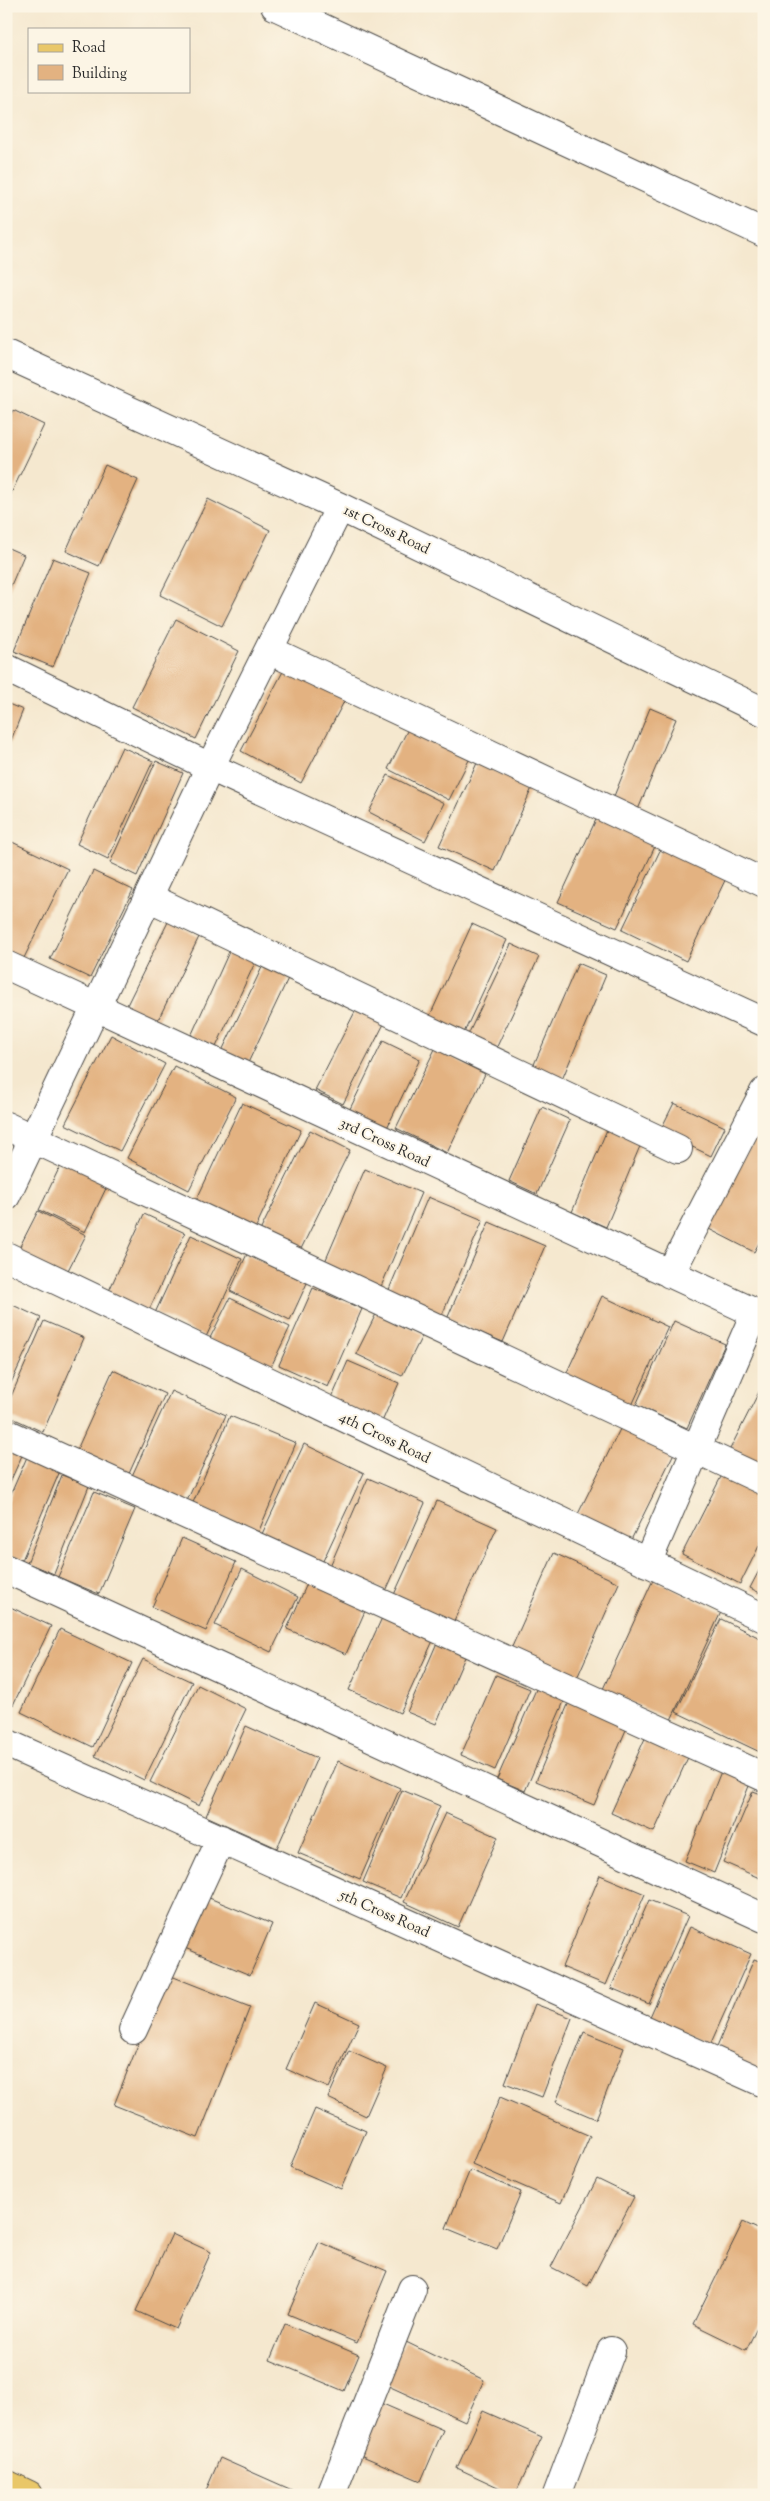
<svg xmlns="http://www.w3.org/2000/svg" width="770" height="2501" font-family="'Sorts Mill Goudy',serif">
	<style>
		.building { fill: #e3b281 }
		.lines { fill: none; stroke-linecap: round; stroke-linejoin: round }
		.street-casing { stroke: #494744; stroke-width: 30 }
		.primary-casing { stroke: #494744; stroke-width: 30 }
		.street { stroke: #fff; stroke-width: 28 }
		.primary { stroke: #e9c769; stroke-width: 28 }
		.labels { text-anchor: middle; stroke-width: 4; stroke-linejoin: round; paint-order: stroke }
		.street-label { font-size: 15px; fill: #2b2b2b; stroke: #fcf5e5 }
	</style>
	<rect width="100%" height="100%" fill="#fcf5e5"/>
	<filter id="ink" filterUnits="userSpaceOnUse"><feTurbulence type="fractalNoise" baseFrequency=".02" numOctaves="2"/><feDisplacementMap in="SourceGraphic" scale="10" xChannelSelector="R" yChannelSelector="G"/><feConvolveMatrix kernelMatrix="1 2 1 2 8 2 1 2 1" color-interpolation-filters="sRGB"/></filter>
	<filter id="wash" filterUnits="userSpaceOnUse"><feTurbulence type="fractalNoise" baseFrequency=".0096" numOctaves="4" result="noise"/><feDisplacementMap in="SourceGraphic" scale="20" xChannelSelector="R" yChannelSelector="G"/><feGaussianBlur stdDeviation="1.12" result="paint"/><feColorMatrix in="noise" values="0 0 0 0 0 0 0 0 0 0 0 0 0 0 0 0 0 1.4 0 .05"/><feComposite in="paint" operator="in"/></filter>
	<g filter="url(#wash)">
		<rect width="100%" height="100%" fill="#f5e8cf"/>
		<g id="blocks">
			<path class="building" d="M13,410l31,15 -38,79v-80z
				M105,465l33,15 -39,86 -33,-15z
				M208,499l62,31 -48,96 -62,-31z
				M6,547l18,8 -18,42z
				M53,558l38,15 -38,94 -39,-16z
				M176,619l63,32 -43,88 -64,-32z
				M288,662l60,32 -47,89 -60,-32z
				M6,703l17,7 -17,43z
				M650,708l26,11 -39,93 -25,-11z
				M411,723l61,31 -23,46 -61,-31z
				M122,747l31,14 -45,98 -31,-15z
				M156,761l27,12 -46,103 -27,-13z
				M477,763l55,25 -37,83 -56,-25z
				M388,775l56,28 -19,38 -56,-29z
				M599,813l59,27 -41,88 -59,-26z
				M666,838l64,32 -44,91 -64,-31z
				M6,839l62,30 -48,97 -14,-7z
				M93,871l40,19 -43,88 -40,-19z
				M168,922l31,15 -42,85 -31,-15z
				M472,924l35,16 -45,97 -34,-17z
				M233,943l26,11 -43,93 -25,-11z
				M511,944l28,13 -46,98 -28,-14z
				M266,959l25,13 -44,93 -26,-12z
				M578,963l28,12 -45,107 -29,-13z
				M360,1002l28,14 -45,88 -28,-14z
				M111,1035l54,29 -45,87 -55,-27z
				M383,1041l37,18 -36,75 -37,-19z
				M435,1049l50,25 -38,79 -51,-25z
				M174,1066l62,31 -47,93 -62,-32z
				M242,1103l59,27 -47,101 -59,-28z
				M674,1103l51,24 -14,29 -51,-25z
				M542,1107l28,13 -33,74 -28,-13z
				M764,1118v116l-10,18 -47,-24z
				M609,1125l34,14 -37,88 -34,-15z
				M310,1130l40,20 -53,107 -40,-20z
				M65,1156l46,22 -26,54 -46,-22z
				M365,1169l56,24 -44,103 -56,-25z
				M428,1197l55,23 -44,102 -54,-23z
				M38,1211l48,24 -23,45 -48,-24z
				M144,1214l41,19 -37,79 -40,-19z
				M489,1222l56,24 -42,96 -56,-23z
				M191,1235l51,24 -36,78 -51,-24z
				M247,1254l60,29 -17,37 -60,-29z
				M313,1288l49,21 -34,78 -49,-22z
				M602,1296l66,31 -40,87 -66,-31z
				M230,1298l60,29 -20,42 -61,-29z
				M6,1302l35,16 -35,76z
				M377,1312l46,22 -21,42 -46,-22z
				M44,1321l40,17 -41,94 -37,-17v-7z
				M674,1321l51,23 -38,84 -51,-23z
				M348,1361l51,22 -18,41 -51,-22z
				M113,1370l52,24 -38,84 -52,-24z
				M764,1382v89l-36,-18z
				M171,1391l55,24 -40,88 -55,-25z
				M230,1416l66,27 -38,90 -66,-28z
				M625,1419l53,26 -48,97 -53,-26z
				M6,1444l18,7 -18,40z
				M304,1444l60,29 -42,90 -60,-29z
				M27,1457l33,14 -38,89 -16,-7v-48z
				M726,1467l38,19v50l-24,48 -58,-30z
				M62,1475l27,11 -35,88 -27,-11z
				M368,1478l57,25 -39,88 -56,-25z
				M94,1492l41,17 -36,85 -41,-17z
				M437,1501l60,27 -46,99 -59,-28z
				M182,1538l54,24 -30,69 -54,-24z
				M554,1553l65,30 -42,95 -66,-29z
				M764,1561v34l-14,-7z
				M242,1569l56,28 -27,55 -56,-27z
				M310,1577l59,25 -23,52 -59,-25z
				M653,1580l68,32 -50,108 -68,-31z
				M6,1605l45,21 -38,79 -7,-4z
				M386,1609l51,23 -37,81 -51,-23z
				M721,1619l43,21v114l-88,-42z
				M60,1629l72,34 -39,84 -72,-35z
				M439,1638l29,12 -32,74 -29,-12z
				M143,1659l49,23 -48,98 -49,-24z
				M496,1675l34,14 -35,81 -34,-15z
				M541,1678l28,12 -44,101 -28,-12z
				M198,1685l48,24 -47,97 -49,-24z
				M572,1695l59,23 -37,87 -58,-24z
				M246,1726l71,32 -40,90 -71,-32z
				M647,1734l43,19 -36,79 -43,-19z
				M338,1761l62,27 -40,91 -62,-26z
				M722,1769l29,12 -37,92 -29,-12z
				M402,1790l38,16 -39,92 -38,-16z
				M753,1791l11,4v85l-41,-18z
				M445,1813l53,24 -40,90 -54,-25z
				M600,1875l45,19 -39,91 -44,-18z
				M202,1895l70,29 -22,51 -70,-29z
				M649,1900l39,16 -39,88 -38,-16z
				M690,1927l61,27 -41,91 -61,-26z
				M754,1959l10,4v109l-49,-21z
				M166,1974l84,33 -52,131 -84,-33z
				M315,2003l44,20 -30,65 -43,-19z
				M535,2004l37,14 -30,79 -37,-14z
				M584,2032l40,16 -28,71 -40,-17z
				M349,2051l38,17 -21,48 -38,-18z
				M500,2097l90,39 -29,67 -89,-39z
				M315,2109l51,22 -25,58 -51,-22z
				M470,2170l51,22 -24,57 -51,-21z
				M597,2179l37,18 -46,89 -37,-19z
				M743,2222l21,10v82l-18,36 -53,-26z
				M172,2234l39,18 -35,77 -40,-18z
				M319,2242l68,29 -30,72 -69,-29z
				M285,2324l74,31 -15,36 -74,-31z
				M404,2341l80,39 -19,41 -81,-37z
				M376,2401l67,29 -22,51 -68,-29z
				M483,2411l59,26 -27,58 -58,-27z
				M220,2458l72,32 -3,5h-85z"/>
		</g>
	</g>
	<g filter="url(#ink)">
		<use href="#blocks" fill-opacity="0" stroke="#494744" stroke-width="1"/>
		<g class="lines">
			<defs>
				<path id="street" d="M275,6l489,227
					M6,354l334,153 424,205
					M269,650l495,233
					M6,668l204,99 554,255
					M148,897l530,252
					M6,965l758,352
					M6,1126l758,355
					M6,1196l204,-429 130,-260
					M6,1256l758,362
					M670,1274l94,-182
					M6,1433l758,344
					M647,1563l108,-250
					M6,1569l758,349
					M6,1743l758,340
					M133,2030l88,-191
					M331,2495l81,-206
					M557,2495l54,-144"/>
				<path id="primary" d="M6,2484l23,11"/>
			</defs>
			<use href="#street" class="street-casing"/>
			<use href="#primary" class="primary-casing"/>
			<use href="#street" class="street"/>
			<use href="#primary" class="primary"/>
		</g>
	</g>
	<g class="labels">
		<g class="street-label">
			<text transform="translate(387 529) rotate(26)" y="5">1st Cross Road</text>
			<text transform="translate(385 1142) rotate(25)" y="5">3rd Cross Road</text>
			<text transform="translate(385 1437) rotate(26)" y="5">4th Cross Road</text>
			<text transform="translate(385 1913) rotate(24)" y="5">5th Cross Road</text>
		</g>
	</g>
	<rect width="770" height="2501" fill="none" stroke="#fcf5e5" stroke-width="25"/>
	<rect x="28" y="28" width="162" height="65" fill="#fcf5e5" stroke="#a8a49b"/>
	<rect x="38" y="44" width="25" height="8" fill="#e9c769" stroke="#a8a49b"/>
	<text x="72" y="52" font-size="15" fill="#2b2b2b">Road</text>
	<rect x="38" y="65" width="25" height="15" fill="#e3b281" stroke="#a8a49b"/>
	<text x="72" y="78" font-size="15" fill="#2b2b2b">Building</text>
</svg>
